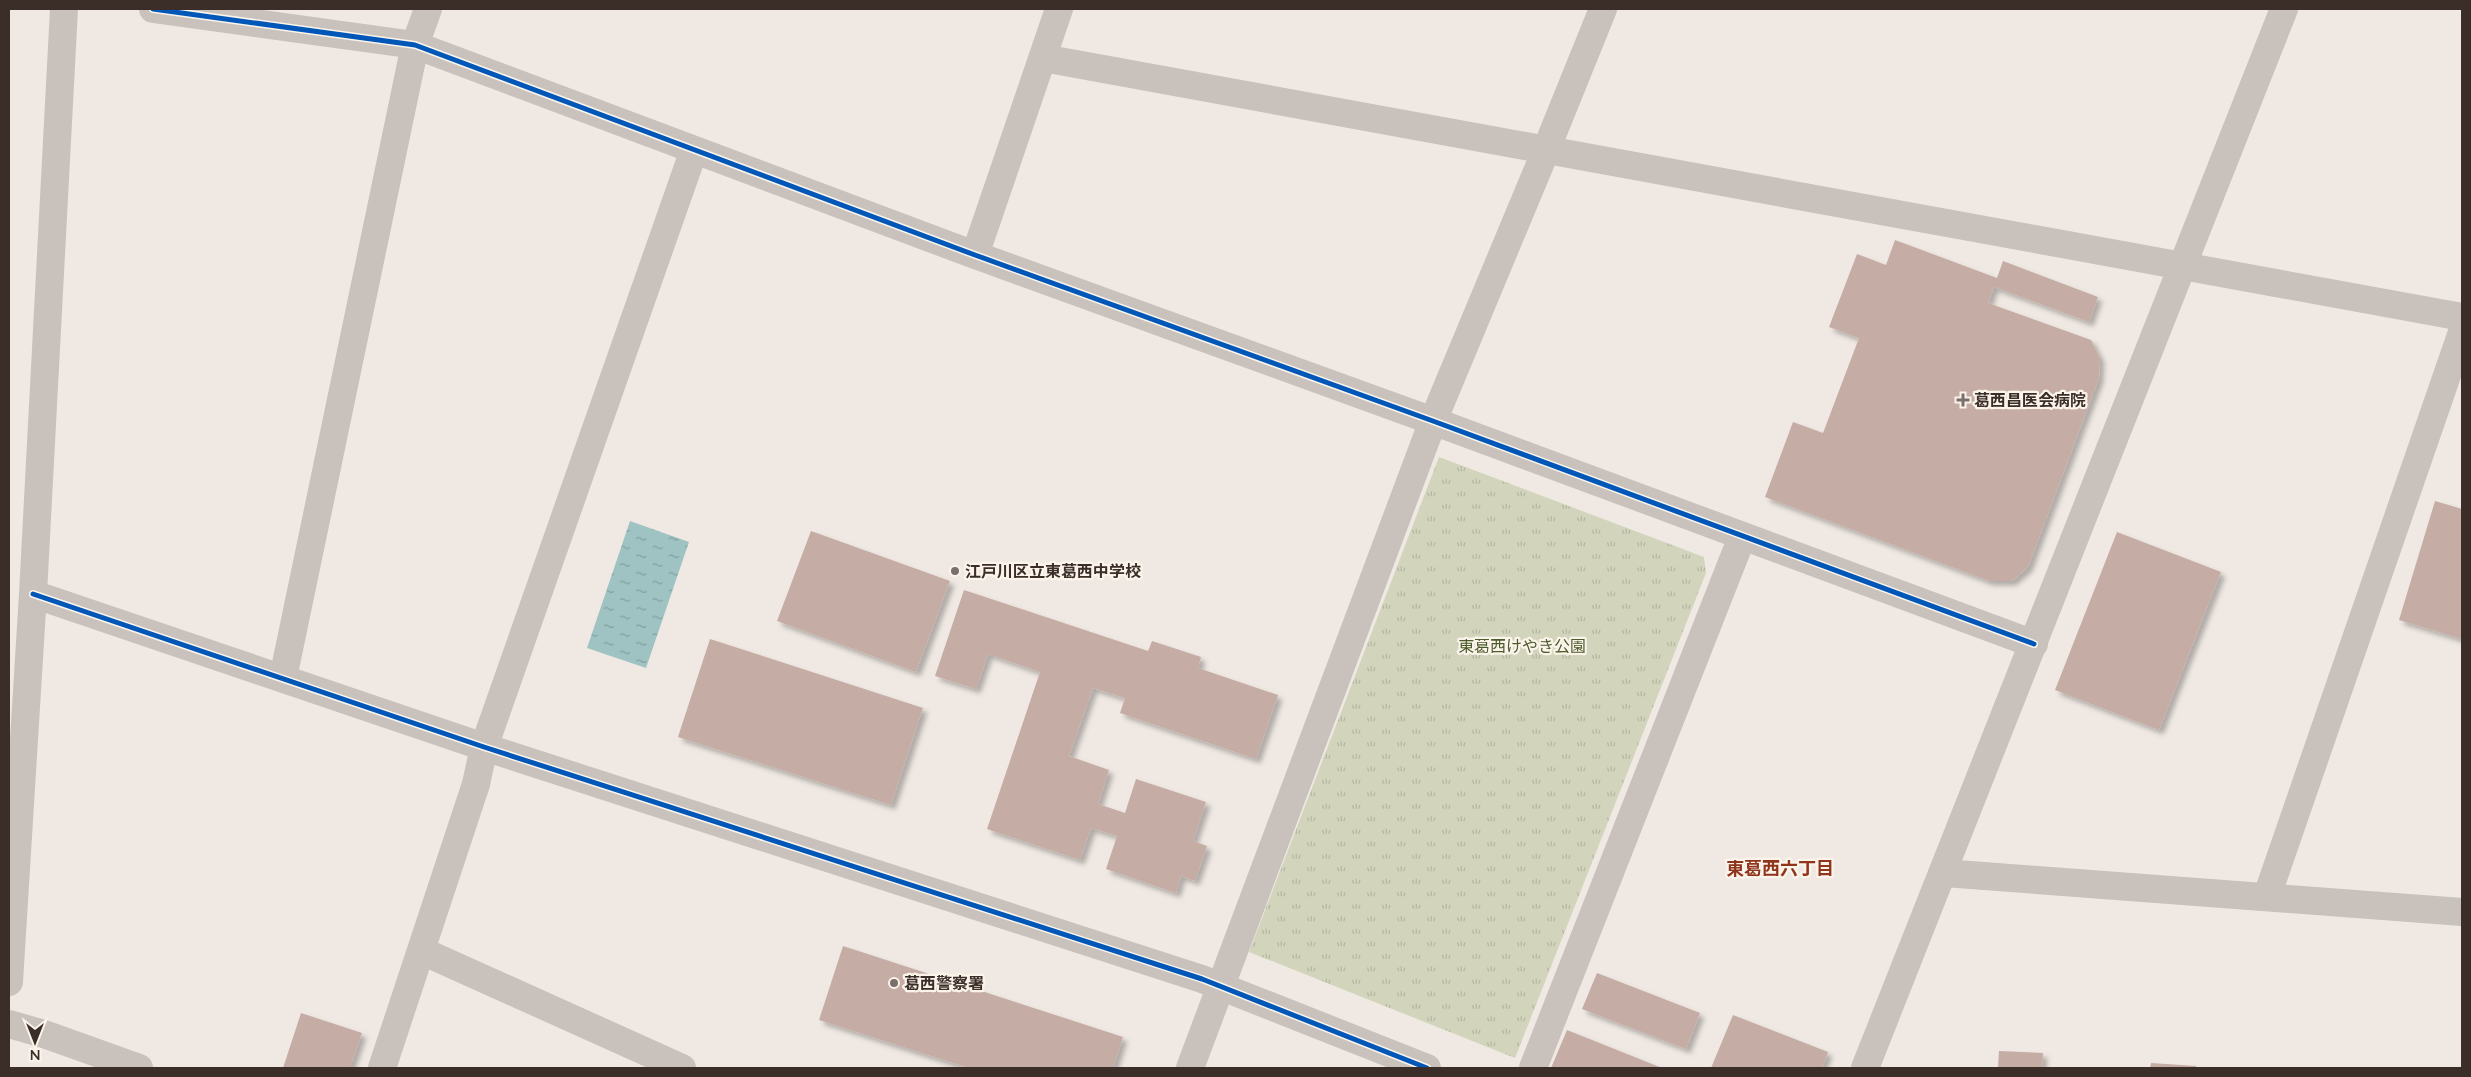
<svg xmlns="http://www.w3.org/2000/svg" width="2471" height="1077" font-family="Lato,'Noto Sans JP',sans-serif">
	<style>
		.park { fill: url(#park-tufts) }
		.water { fill: url(#water-ripples) }
		.building { fill: #c5aca4; filter: url(#shadow) }
		.lines { fill: none; stroke-linecap: round; stroke-linejoin: round }
		.minor { stroke: #c9c2bc; stroke-width: 28 }
		.cycleway-casing { stroke: #fbf4eb; stroke-width: 8 }
		.cycleway { stroke: #0057b8; stroke-width: 5 }
		.poi-dot { fill: #7a6f6a; stroke: #fbf4eb; stroke-width: 2 }
		.labels { text-anchor: middle; stroke-width: 4.5; stroke-linejoin: round; paint-order: stroke }
		.poi-label { font-size: 16px; font-weight: bold; fill: #3b2e29; stroke: #fbf4eb; text-anchor: start }
		.park-label { font-size: 16px; fill: #4b5b2b; stroke: #fbf4eb }
		.neighbourhood-label { font-size: 18px; font-weight: bold; fill: #90341c; stroke: #fbf4eb }
	</style>
	<defs>
		<pattern id="park-tufts" width="24" height="20" patternUnits="userSpaceOnUse" patternTransform="scale(1.25)"><rect width="24" height="20" fill="#d2d5bc"/><path d="M3 7l-1-3M5 7V3M7 7l1-3M15 17l-1-3M17 17v-4M19 17l1-3" fill="none" stroke="#b5b7a2"/></pattern>
		<pattern id="water-ripples" width="26" height="14" patternUnits="userSpaceOnUse" patternTransform="scale(1.25)"><rect width="26" height="14" fill="#9ec3c2"/><path d="M2 4q2-2 4 0t4 0M15 11q2-2 4 0t4 0" fill="none" stroke="#829f9e"/></pattern>
		<filter id="shadow"><feDropShadow dx="4.5" dy="4.5" stdDeviation="2.5" flood-color="#0004"/></filter>
	</defs>
	<rect width="100%" height="100%" fill="#f0e9e3"/>
	<path class="park" d="M1439,457l265,100 2,16 -191,485 -266,-106z"/>
	<path class="water" d="M630,521l59,21 -43,126 -59,-20z"/>
	<path class="building" d="M1895,240l102,38 6,-17 95,36 -9,25 -95,-35 -6,16 103,37 9,18 -1,20 -71,189 -16,14h-23l-224,-84 28,-75 30,11 36,-95 -30,-11 28,-73 29,11z
		M2435,501l27,8v130l-63,-19z
		M811,531l139,50 -34,91 -139,-51z
		M2117,532l104,40 -62,158 -104,-40z
		M964,590l184,61 4,-10 49,16 -3,11 80,27 -22,64 -136,-46 5,-15 -32,-10 -24,68 40,14 -11,34 27,9 11,-34 70,23 -13,39 14,5 -12,35 -14,-5 -5,17 -70,-24 11,-33 -26,-8 -11,32 -93,-31 53,-157 -52,-18 -12,35 -41,-13z
		M710,639l213,69 -32,97 -213,-68z
		M843,946l280,91 -10,31h-144l-150,-48z
		M1597,973l103,40 -14,36 -104,-40z
		M301,1013l61,20 -12,35h-67z
		M1733,1015l95,37 -6,16h-111z
		M1567,1030l95,38h-111z
		M1999,1051l44,2 -1,15h-44z
		M2151,1063l45,3v2h-46z"/>
	<g class="lines">
		<path class="minor" d="M153,9l262,36 560,210 458,166 601,223
			M1043,58l1419,259
			M975,255l84,-246
			M33,594l451,153 718,232 225,89
			M283,678l132,-633 13,-36
			M1944,873l518,39
			M2267,896l195,-564
			M422,951l260,117
			M9,982l24,-388 31,-585
			M9,1024l35,10 95,34
			M382,1068l94,-284 8,-37 210,-597
			M1190,1068l243,-647 113,-271 57,-141
			M1533,1068l209,-531
			M1865,1068l419,-1059"/>
		<defs>
			<path id="cycleway" d="M153,9l262,36 560,210 458,166 601,223
				M33,594l451,153 718,232 225,89"/>
		</defs>
		<use href="#cycleway" class="cycleway-casing"/>
		<use href="#cycleway" class="cycleway"/>
	</g>
	<g class="poi-dot">
		<path d="M1960.5 392.5h5v5h5v5h-5v5h-5v-5h-5v-5h5z"/>
		<circle cx="955" cy="571" r="5"/>
		<circle cx="894" cy="983" r="5"/>
	</g>
	<g class="labels">
		<g class="poi-label">
			<text x="1974" y="406">葛西昌医会病院</text>
			<text x="965" y="577">江戸川区立東葛西中学校</text>
			<text x="904" y="989">葛西警察署</text>
		</g>
		<g class="park-label">
			<text x="1522" y="652">東葛西けやき公園</text>
		</g>
		<g class="neighbourhood-label">
			<text x="1780" y="875">東葛西六丁目</text>
		</g>
	</g>
	<rect width="2471" height="1077" fill="none" stroke="#3b2e29" stroke-width="20"/>
	<g transform="translate(35 1042) rotate(180)" stroke="#fbf4eb" stroke-width="4" paint-order="stroke">
	<path d="M0-4L9 19L0 12L-9 19Z" fill="#3b2e29"/>
	<text y="-8" font-size="14" font-weight="bold" text-anchor="middle" fill="#3b2e29">N</text>
	</g>
</svg>
